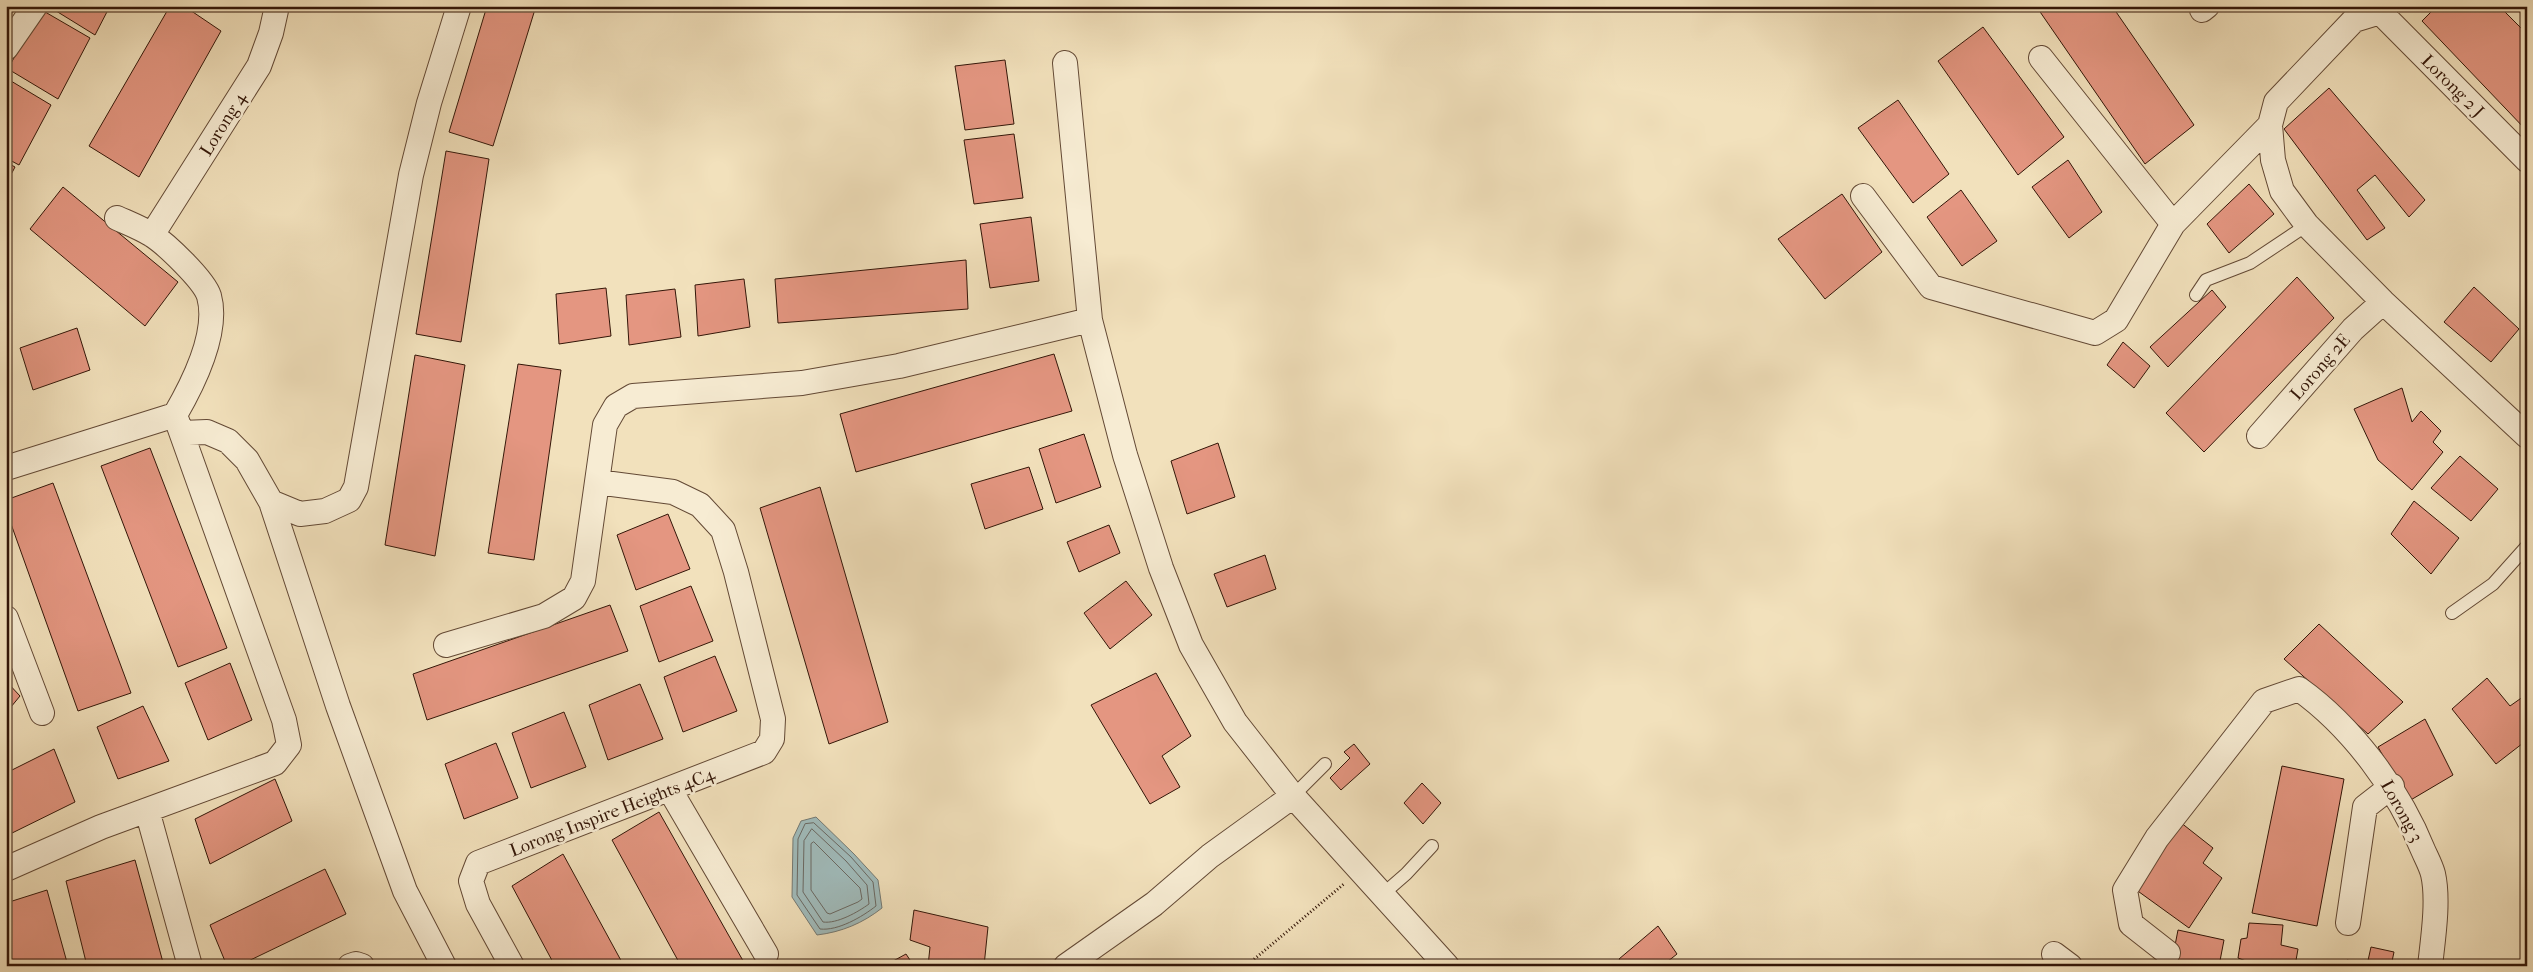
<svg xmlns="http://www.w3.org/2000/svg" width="2533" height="972" font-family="'IM FELL French Canon',serif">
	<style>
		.water { fill: #a0bbbb; stroke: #747973 }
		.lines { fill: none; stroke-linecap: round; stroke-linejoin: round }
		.shore { stroke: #6a6862; stroke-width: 1 }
		.building { fill: #e49681; stroke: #331608 }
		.lane-casing { stroke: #634935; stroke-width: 14 }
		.street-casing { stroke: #634935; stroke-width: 26 }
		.path { stroke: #331608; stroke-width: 3; stroke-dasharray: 1 2.5; stroke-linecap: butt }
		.lane { stroke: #f7ecd3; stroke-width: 12 }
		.street { stroke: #f7ecd3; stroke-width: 24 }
		.labels { text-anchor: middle; stroke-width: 5; stroke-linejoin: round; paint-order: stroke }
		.street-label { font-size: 18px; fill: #331608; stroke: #f7ecd3 }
	</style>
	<rect width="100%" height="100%" fill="#f2e1bc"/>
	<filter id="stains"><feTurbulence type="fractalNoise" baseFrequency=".004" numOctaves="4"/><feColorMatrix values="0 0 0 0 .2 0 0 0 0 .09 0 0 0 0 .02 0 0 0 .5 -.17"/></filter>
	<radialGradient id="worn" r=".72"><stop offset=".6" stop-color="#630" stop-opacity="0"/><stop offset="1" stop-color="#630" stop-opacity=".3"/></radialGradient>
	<path class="water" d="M816,817l38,37 24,26 4,28c-19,15 -40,24 -65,27l-25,-38 1,-59 8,-17z"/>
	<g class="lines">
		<path class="shore" d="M814,823l37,34 22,25 3,24c-14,11 -38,25 -56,23l-23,-34 1,-56 7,-15z
			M812,829l34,32 21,24 2,19c-11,8 -32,20 -46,18l-20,-30 1,-51z
			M814,842l46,46 2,11 -4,3 -28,12 -3,-1 -16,-23v-46z"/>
	</g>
	<path class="building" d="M48,6h62l-15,29z
		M170,6h14l37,25 -82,146 -50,-31z
		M487,6h49l-43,140 -44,-14z
		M2036,6h76l82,119 -49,39z
		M2437,6h62l28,28v97l-105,-110z
		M40,9l50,29 -32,61 -50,-30z
		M1983,27l81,110 -46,38 -80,-114z
		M1005,60l9,64 -49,6 -10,-64z
		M6,78l45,27 -32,60 -13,-7z
		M2329,88l96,112 -16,17 -34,-42 -18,15 28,38 -18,12 -83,-111z
		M1898,100l51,74 -36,29 -55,-75z
		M1014,134l9,64 -49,6 -10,-64z
		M446,151l43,8 -28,183 -45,-8z
		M2068,160l34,52 -33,26 -37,-51z
		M6,162l9,5 -9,17z
		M2249,184l25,30 -45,39 -22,-29z
		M63,187l115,95 -33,44 -115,-97z
		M1961,190l36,51 -35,25 -35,-49z
		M1842,194l40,58 -57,47 -47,-60z
		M1031,217l8,64 -49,7 -10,-64z
		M966,260l2,49 -190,14 -3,-44z
		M2297,277l37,41 -130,134 -38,-39z
		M744,279l6,48 -52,9 -3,-51z
		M2474,287l45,42 -28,33 -47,-40z
		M606,288l5,48 -52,8 -3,-50z
		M675,289l6,48 -52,8 -3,-50z
		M2212,290l14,17 -58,60 -18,-20z
		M77,328l13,42 -57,20 -13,-42z
		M2123,342l27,24 -16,22 -27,-23z
		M1054,354l18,57 -216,61 -16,-58z
		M415,355l50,10 -30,191 -50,-11z
		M518,364l43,6 -27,190 -46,-7z
		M2402,388l10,34 9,-11 20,20 -8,11 10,10 -31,38 -34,-30 -24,-51z
		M6,396l5,16 -5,1z
		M1084,434l17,53 -45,16 -17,-54z
		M1218,443l17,54 -48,17 -16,-53z
		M150,448l77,200 -49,19 -77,-201z
		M2460,456l38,33 -27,32 -40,-33z
		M1029,467l14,42 -58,20 -14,-45z
		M53,483l78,210 -53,18 -72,-201v-10z
		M820,487l68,235 -59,22 -69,-236z
		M2414,501l45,37 -28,36 -40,-40z
		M668,514l22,55 -54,21 -19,-55z
		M1109,525l11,28 -41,19 -12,-30z
		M1265,555l11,34 -49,18 -13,-33z
		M1126,581l26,34 -42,34 -26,-36z
		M691,586l22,55 -54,21 -19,-56z
		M610,605l18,46 -201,69 -14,-46z
		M2319,624l84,78 -35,32 -84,-75z
		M715,656l22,55 -54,21 -19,-55z
		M230,663l22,57 -44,20 -23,-57z
		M1156,673l35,63 -29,20 18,31 -30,17 -59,-99z
		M2487,678l23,28 17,-12v46l-31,24 -44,-55z
		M6,681l14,15 -14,17z
		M640,684l23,55 -55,21 -19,-55z
		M143,706l26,55 -51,18 -21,-52z
		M564,712l22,55 -55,21 -19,-55z
		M2425,719l28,56 -44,26 -31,-54z
		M496,743l22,55 -54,21 -19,-55z
		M1354,744l16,20 -29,26 -11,-12 20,-20 -6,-6z
		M54,749l21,53 -69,34v-63z
		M2282,766l62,13 -27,147 -65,-13z
		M275,779l17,42 -82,43 -15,-45z
		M1422,783l19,20 -18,21 -19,-21z
		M659,812l87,154h-65l-69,-126z
		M2180,822l33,26 -10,15 19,15 -33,50 -54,-39z
		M563,854l61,112h-69l-43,-80z
		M135,860l29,106h-77l-21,-85z
		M325,869l21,45 -108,52h-11l-17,-41z
		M47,890l21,76h-60l-2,-63z
		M914,910l74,17 -4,39 -12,-3 -1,3h-43l2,-19 -20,-7z
		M2249,923l34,2 -2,20 17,4 -3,17h-50l1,-5 -8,-3 3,-19 6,-1z
		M1658,926l19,28 -15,12h-38l-5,-7z
		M2178,930l46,10 -5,26h-48z
		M2371,947l23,5 -3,14h-45l1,-6 20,5z
		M906,954l8,12h-30z"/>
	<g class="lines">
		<defs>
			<path id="lane" d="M2196,295l10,-15 44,-17 57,-38
				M2452,613l41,-29 34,-38
				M1293,796l32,-32
				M1383,894l23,-20 26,-28"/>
			<path id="street" d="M2387,6l-7,6 -26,8 -78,82 -6,23 3,35 9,31 25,34 76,77 144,134
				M2202,10l5,-4
				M2380,12l147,148
				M6,48l29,-42
				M2041,58l132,166
				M1065,63l25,257 35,135 36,113 30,77 44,77 58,74 154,170
				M1863,196l68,91 164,46 21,-13 57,-96 97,-99
				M117,218c11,5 24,10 35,17 14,9 52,45 57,61 10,36 -16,88 -34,119
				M152,235l107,-169 12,-33 6,-27
				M182,433l25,-1 21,9 19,19 24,42 29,12 25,-3 24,-11 7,-13 55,-312 18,-72 30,-97
				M2259,436l94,-107 30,-27
				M6,468l169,-53
				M271,502l67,204 67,185 39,75
				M6,618l36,95
				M446,645l98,-29 30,-18 9,-17 22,-156 11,-19 17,-10 169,-13 97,-17 191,-46
				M670,790l96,164
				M147,810l43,156
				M6,869l95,-42 174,-64 14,-18 -5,-25 -109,-305
				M2348,923l17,-116 27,-21
				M2168,953l-37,-29 -6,-34 32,-52 107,-137 35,-12c52,37 100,101 124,161 3,7 8,16 10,24 6,26 0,65 -3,92
				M2054,954l16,12
				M350,966l6,-2 6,2
				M512,966l-34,-62 -7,-23 7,-18 286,-111 8,-13 1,-20 -37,-147 -13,-42 -23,-25 -27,-13 -76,-10
				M1066,966l88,-62 56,-48 83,-60"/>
		</defs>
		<use href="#lane" class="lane-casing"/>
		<use href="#street" class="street-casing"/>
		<path class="path" d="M1246,966l99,-83"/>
		<use href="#lane" class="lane"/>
		<use href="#street" class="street"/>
	</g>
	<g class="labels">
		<g class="street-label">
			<text transform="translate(2453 86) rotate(45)" y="6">Lorong 2 J</text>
			<text transform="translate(223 124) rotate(-58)" y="6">Lorong 4</text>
			<text transform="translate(2320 367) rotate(-49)" y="6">Lorong 2E</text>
			<text transform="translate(2402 811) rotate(61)" y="6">Lorong 3</text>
			<text transform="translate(612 812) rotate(-21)" y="6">Lorong Inspire Heights 4C4</text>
		</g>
	</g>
	<rect width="2533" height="972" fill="none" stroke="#f2e1bc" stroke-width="25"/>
	<rect x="8" y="8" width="2518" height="957" fill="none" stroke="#331608" stroke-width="2.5"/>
	<rect x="12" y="12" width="2508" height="947" fill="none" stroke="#331608"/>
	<rect width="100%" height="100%" filter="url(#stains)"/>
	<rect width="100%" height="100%" fill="url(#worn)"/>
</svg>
